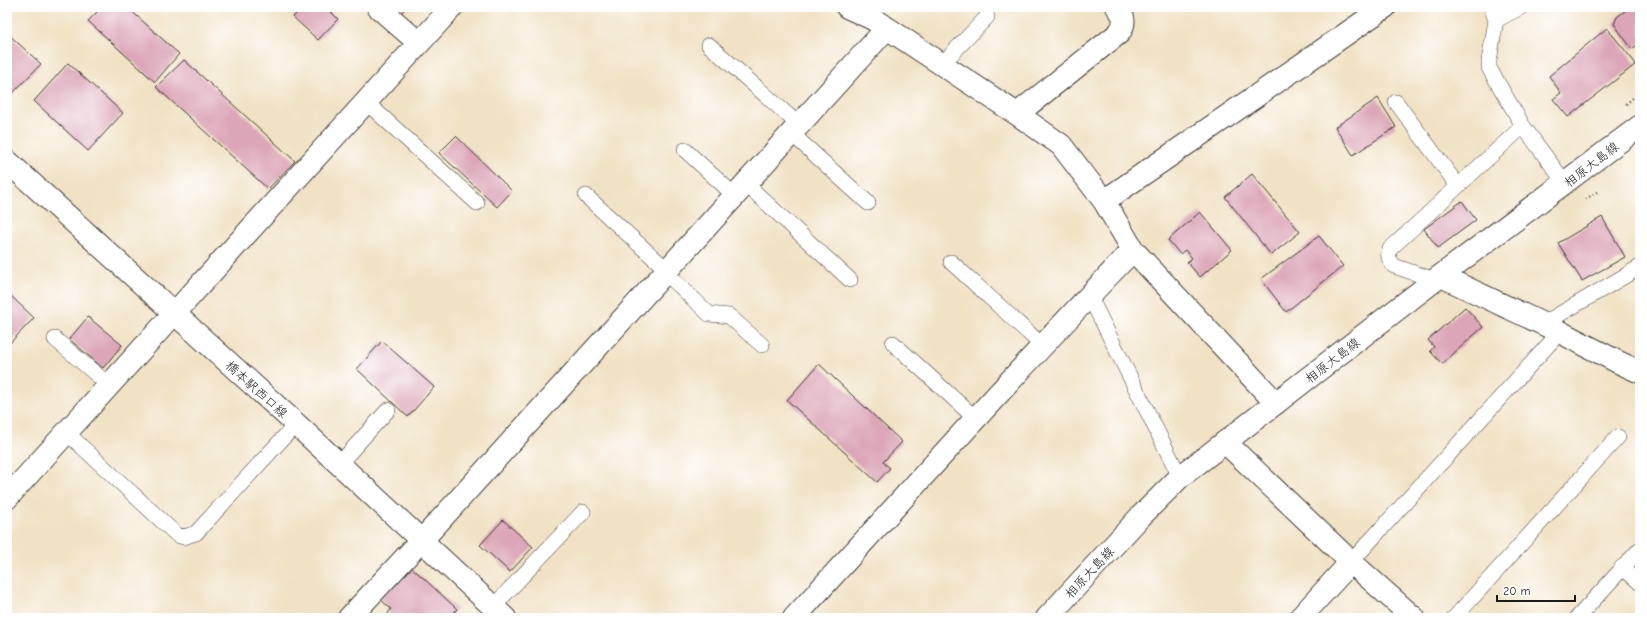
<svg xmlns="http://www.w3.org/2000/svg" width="1647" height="625" font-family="'Comic Neue','Klee One',sans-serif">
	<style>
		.building { fill: #dca6b8 }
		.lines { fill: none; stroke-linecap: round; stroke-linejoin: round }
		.service-casing { stroke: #3c3a35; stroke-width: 16 }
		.minor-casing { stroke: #3c3a35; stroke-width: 24 }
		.tertiary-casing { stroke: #3c3a35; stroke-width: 24 }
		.path { stroke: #3c3a35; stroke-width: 2.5; stroke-dasharray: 1 3; stroke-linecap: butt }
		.service { stroke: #fff; stroke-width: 15 }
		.minor { stroke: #fff; stroke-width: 22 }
		.tertiary { stroke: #fff; stroke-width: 22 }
		.labels { text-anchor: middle; stroke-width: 4; stroke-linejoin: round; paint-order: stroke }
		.street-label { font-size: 13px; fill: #1c1c1c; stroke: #fff }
	</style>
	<rect width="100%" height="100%" fill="#fff"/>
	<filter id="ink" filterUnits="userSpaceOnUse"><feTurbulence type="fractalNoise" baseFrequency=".025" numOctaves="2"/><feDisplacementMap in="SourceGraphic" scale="8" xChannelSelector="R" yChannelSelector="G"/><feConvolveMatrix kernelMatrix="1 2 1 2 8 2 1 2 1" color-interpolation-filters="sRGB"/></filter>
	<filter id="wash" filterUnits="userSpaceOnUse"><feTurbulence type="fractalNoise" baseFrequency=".012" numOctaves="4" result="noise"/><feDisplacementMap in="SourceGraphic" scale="16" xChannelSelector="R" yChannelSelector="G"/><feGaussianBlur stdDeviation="0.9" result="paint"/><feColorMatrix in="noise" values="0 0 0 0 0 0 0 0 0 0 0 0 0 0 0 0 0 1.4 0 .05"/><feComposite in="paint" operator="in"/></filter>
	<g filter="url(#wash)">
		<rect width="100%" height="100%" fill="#f1e2c5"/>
		<g id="blocks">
			<path class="building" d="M102,7h25l52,47 -24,28 -67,-61z
				M303,7h23l12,12 -20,21 -25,-23z
				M393,7h14l-7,7z
				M1630,7h10v38l-1,-1 -7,5 -18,-25 3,-7z
				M1607,28l29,36 -68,53 -15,-18 8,-6 -12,-17z
				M7,33l34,31 -34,35z
				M184,60l111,101 -27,28 -112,-102z
				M68,63l55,50 -35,38 -54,-50z
				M1378,98l18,29 -43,28 -18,-28z
				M456,136l56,55 -15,16 -58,-54z
				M1252,174l48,58 -29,23 -46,-58z
				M1462,201l14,19 -38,28 -14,-19z
				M1200,212l32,38 -32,27 -13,-15 5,-4 -7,-8 -5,4 -12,-14z
				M1602,217l23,40 -43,24 -24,-38z
				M1319,236l24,30 -57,46 -25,-33z
				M7,292l27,26 -27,28z
				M1465,307l18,20 -41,37 -12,-13 4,-4 -6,-7z
				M88,317l34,28 -19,23 -34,-29z
				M382,341l52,46 -26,30 -51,-48z
				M819,364l83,78 -19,20 7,6 -13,14 -90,-82z
				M503,520l30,27 -23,25 -30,-27z
				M409,565l48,44 -8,9h-60l-2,-3 4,-6 -12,-11z"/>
		</g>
	</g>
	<g filter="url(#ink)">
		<use href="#blocks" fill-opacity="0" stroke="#3c3a35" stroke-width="1"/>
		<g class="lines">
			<defs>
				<path id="service" d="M1491,7l5,13 -7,41v7l34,58 42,57
					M1496,20l25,-13
					M709,45l89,79
					M942,64l45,-47
					M366,102l111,101
					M1396,102l62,84
					M791,133l77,70
					M685,150l49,45
					M745,183l105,97
					M586,196l80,73
					M951,262l92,84
					M665,272l44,42 20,2 33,29
					M1435,280l-41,-14c-5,-6 -7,-10 -4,-17l133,-123
					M1089,295l91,182
					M1543,324l97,-57
					M55,339l55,47
					M893,343l82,75
					M66,432l111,103 7,2 12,-4 100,-109
					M339,464l49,-54
					M1351,562l209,-230
					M1622,567l18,16
					M493,607l90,-95
					M1454,618l164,-181
					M1577,618l63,-69"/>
				<path id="minor" d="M378,7l41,36
					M847,7l24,11 16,10 130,86 44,31 43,56 29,49 143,153
					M1017,114l102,-81c7,-10 6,-17 -2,-26
					M1104,201l281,-194
					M1441,276l119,56 58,30 22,10
					M1225,442l126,120 63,56
					M7,498l445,-491
					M349,618l84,-90 454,-500
					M794,618c113,-123 223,-248 339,-368
					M1300,618l51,-56"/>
				<path id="tertiary" d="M7,161l289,263 209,194
					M1047,618l92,-100 41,-41 255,-197 205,-154"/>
			</defs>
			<use href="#service" class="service-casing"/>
			<use href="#minor" class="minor-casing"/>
			<use href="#tertiary" class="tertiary-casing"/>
			<path class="path" d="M1626,104l14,-12
				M1586,199l11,-7"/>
			<use href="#service" class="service"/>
			<use href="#minor" class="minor"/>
			<use href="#tertiary" class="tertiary"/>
		</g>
	</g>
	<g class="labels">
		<g class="street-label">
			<text transform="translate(1591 164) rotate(-38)" y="5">相原大島線</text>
			<text transform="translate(1332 360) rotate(-38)" y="5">相原大島線</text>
			<text transform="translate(257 389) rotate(42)" y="5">橋本駅西口線</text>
			<text transform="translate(1089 572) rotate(-47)" y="5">相原大島線</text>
		</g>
	</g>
	<rect width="1647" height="625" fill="none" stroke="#fff" stroke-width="24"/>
	<path d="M1497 595v6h78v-6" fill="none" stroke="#1c1c1c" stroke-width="2"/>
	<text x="1503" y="595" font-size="12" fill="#1c1c1c" stroke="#ffffff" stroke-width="3" paint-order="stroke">20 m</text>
</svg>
